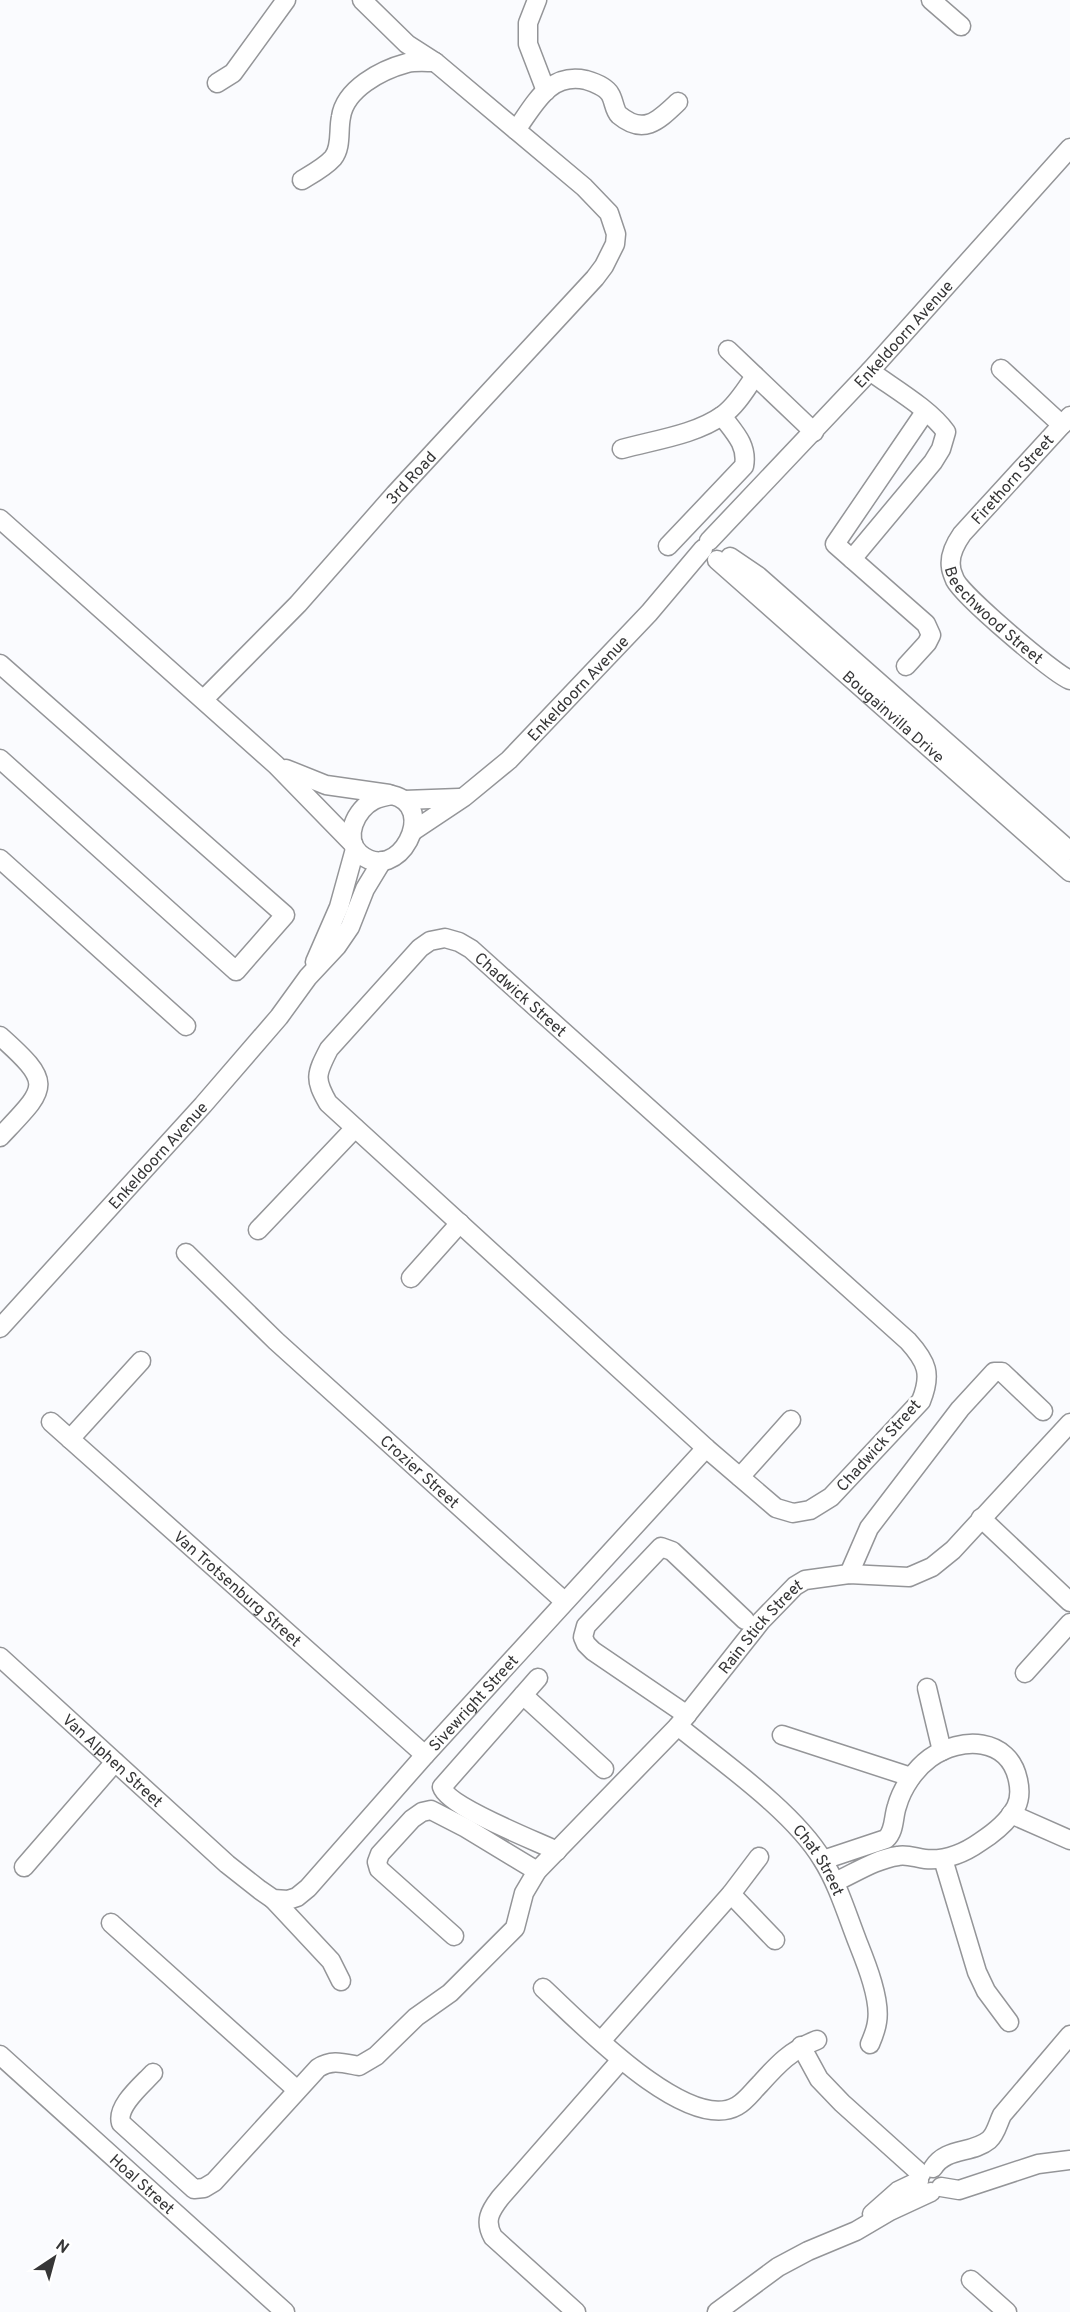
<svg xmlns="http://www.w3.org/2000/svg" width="1070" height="2312" font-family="Overpass,sans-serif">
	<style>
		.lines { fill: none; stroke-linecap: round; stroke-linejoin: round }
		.minor-casing { stroke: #949598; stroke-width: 21 }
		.minor { stroke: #fff; stroke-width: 18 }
		.labels { text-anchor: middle; stroke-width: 5; stroke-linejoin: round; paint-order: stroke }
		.street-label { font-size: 16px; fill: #363637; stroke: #fff }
	</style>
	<rect width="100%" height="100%" fill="#fafbfe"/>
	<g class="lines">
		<defs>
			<g id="minor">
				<path d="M537,0l-9,23v21l18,47"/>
				<path d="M931,0l30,26"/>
				<path d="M217,83l16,-10 53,-73"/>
				<path d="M516,130c19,-26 33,-58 70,-50 7,2 20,7 24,14 4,6 4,16 9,21 25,21 40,5 59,-13"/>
				<path d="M302,180c10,-6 23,-13 31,-22 9,-11 5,-28 8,-41 4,-28 40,-47 66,-54 8,-2 19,-1 28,-1"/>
				<path d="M728,350l86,82"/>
				<path d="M1001,369l61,56"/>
				<path id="s1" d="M1070,416l-108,118c-7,10 -13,21 -11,33 0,4 3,10 4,13 9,17 98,93 115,100"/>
				<path d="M622,449c32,-9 73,-14 101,-34 13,-9 23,-26 32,-39"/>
				<path d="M0,519l276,246 77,79"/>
				<path id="s2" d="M709,541l161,-170 200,-223"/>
				<path d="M668,546l76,-80c4,-21 -10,-34 -22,-50"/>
				<path d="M730,557l28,19 312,275"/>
				<path d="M852,559l81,-97 8,-13 5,-17c-16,-23 -53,-44 -76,-61"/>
				<path id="s3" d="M717,560l353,312"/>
				<path d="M0,664l285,251 -49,56 -236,-212"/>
				<path d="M906,666l21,-23 4,-8 -5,-11 -91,-80 90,-132"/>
				<path id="s4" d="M204,699l94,-95 97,-110 200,-216 9,-12 11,-22 1,-10 -7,-21 -25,-26 -149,-125 -28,-18 -45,-44"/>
				<path d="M286,769l40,16 63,9"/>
				<path d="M392,795c48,11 6,91 -32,59 -18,-16 -4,-45 14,-54 6,-3 12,-4 18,-5z"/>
				<path d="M404,800l55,-2"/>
				<path id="s5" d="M413,831l51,-34 45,-37 140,-147 54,-64"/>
				<path d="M0,859l186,167"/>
				<path d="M445,938l14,4 12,7 437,392c19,21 24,33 13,60l-90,96 -21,13 -17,3 -17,-5 -70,-60 -378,-345c-14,-24 -12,-29 1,-54l91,-101 10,-7z"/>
				<path d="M315,962l24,-55 16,-58"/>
				<path d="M0,1036c55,49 47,51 0,101"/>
				<path d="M258,1230l97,-102"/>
				<path id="s6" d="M186,1253l90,88 288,260"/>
				<path d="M411,1278l49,-55"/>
				<path id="s7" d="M0,1328l203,-223 76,-88 29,-40 29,-31 13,-19 15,-38 17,-28"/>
				<path id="s8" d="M51,1422l374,333"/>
				<path d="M70,1439l71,-78"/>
				<path d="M740,1477l51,-57"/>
				<path d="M981,1518l89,84"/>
				<path d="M849,1574l20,-46 91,-119 34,-37h8l41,39"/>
				<path id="s9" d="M0,1657l227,207 33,26 13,9 15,1 9,-3 11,-9 117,-133 281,-307"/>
				<path d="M1025,1673l45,-50"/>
				<path d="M538,1678l-96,109c6,20 92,53 115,64"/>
				<path d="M927,1688l15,63"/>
				<path d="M523,1695l81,74"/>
				<path d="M687,1715l-94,-64 -7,-7 -3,-7 3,-11 75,-79 11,4 73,69"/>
				<path id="s10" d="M678,1726c44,36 115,85 144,133 16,25 25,56 36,84 8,20 23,57 19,79 -1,8 -4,15 -7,22"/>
				<path d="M782,1735l129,42"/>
				<path d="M1011,1814l59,26"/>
				<path d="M943,1859l34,113 9,19 23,31"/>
				<path d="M823,1860l63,-21c9,-8 7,-22 11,-33 5,-18 18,-37 33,-48 31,-22 79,-21 88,22 2,9 2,19 -2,27 -8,15 -22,26 -36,35 -17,12 -34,19 -55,17 -9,-1 -18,-5 -27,-3 -22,3 -43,17 -63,26"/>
				<path d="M24,1867l91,-105"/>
				<path d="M731,1894l44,46"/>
				<path d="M273,1899l58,62 10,20"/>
				<path d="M111,1923l186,167"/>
				<path d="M454,1936l-75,-67 -2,-7 3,-8 32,-35 10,-7 9,-2 35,18 71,43"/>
				<path d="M543,1988c35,32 144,147 194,118 9,-5 15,-14 23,-22 18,-20 31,-34 57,-44"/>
				<path d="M601,2041l130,-147 28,-37"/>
				<path d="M801,2046l18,33 23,24 79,71"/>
				<path id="s11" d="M0,2055l285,257"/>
				<path id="s12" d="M153,2073c-11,12 -37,33 -32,50l73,66 10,-1 10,-6 104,-114c14,-9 25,-5 41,-2l17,-10 40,-39 34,-24 65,-65 9,-35 13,-22 141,-145 83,-105 34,-35 10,-6 44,-6 60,3 23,-10 21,-17 117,-127"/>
				<path d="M933,2168c13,-21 39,-14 56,-28 7,-6 9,-17 13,-25l68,-80"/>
				<path d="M941,2187l18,3 79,-26 32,-4"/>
				<path d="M872,2214l26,-23 21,-10"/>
				<path d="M971,2280l36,32"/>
				<path d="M576,2312l-83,-75c-9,-16 -3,-26 7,-39l121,-138"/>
				<path d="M717,2312l61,-45 30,-16 48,-20 34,-20 41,-19"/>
			</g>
		</defs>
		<use href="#minor" class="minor-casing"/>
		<use href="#minor" class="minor"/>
	</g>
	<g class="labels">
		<g class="street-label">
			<text dy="6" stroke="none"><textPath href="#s2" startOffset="284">Enkeldoorn Avenue</textPath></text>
			<text dy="6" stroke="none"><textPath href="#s4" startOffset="303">3rd Road</textPath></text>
			<text transform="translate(1012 479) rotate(-48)" y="6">Firethorn Street</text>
			<text dy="6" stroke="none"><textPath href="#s1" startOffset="261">Beechwood Street</textPath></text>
			<text dy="6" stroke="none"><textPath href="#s5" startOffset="219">Enkeldoorn Avenue</textPath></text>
			<text dy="6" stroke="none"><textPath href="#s3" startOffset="236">Bougainvilla Drive</textPath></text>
			<text transform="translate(521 994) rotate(42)" y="6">Chadwick Street</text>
			<text dy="6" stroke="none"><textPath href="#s7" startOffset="234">Enkeldoorn Avenue</textPath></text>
			<text transform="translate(878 1445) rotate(-48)" y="6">Chadwick Street</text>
			<text dy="6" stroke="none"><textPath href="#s6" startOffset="320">Crozier Street</textPath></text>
			<text dy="6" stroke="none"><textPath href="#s8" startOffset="250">Van Trotsenburg Street</textPath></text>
			<text dy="6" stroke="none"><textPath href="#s12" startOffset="981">Rain Stick Street</textPath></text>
			<text dy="6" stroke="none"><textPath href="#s9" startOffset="652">Sivewright Street</textPath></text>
			<text dy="6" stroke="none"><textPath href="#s9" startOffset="153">Van Alphen Street</textPath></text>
			<text dy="6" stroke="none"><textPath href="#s10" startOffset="196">Chat Street</textPath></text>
			<text dy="6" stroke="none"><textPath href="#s11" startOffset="192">Hoal Street</textPath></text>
		</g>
	</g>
	<g transform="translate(54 2258) rotate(36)" stroke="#ffffff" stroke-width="4.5" paint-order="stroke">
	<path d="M0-4.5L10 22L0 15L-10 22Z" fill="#363637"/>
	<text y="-9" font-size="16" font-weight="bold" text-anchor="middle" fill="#363637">N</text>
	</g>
</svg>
